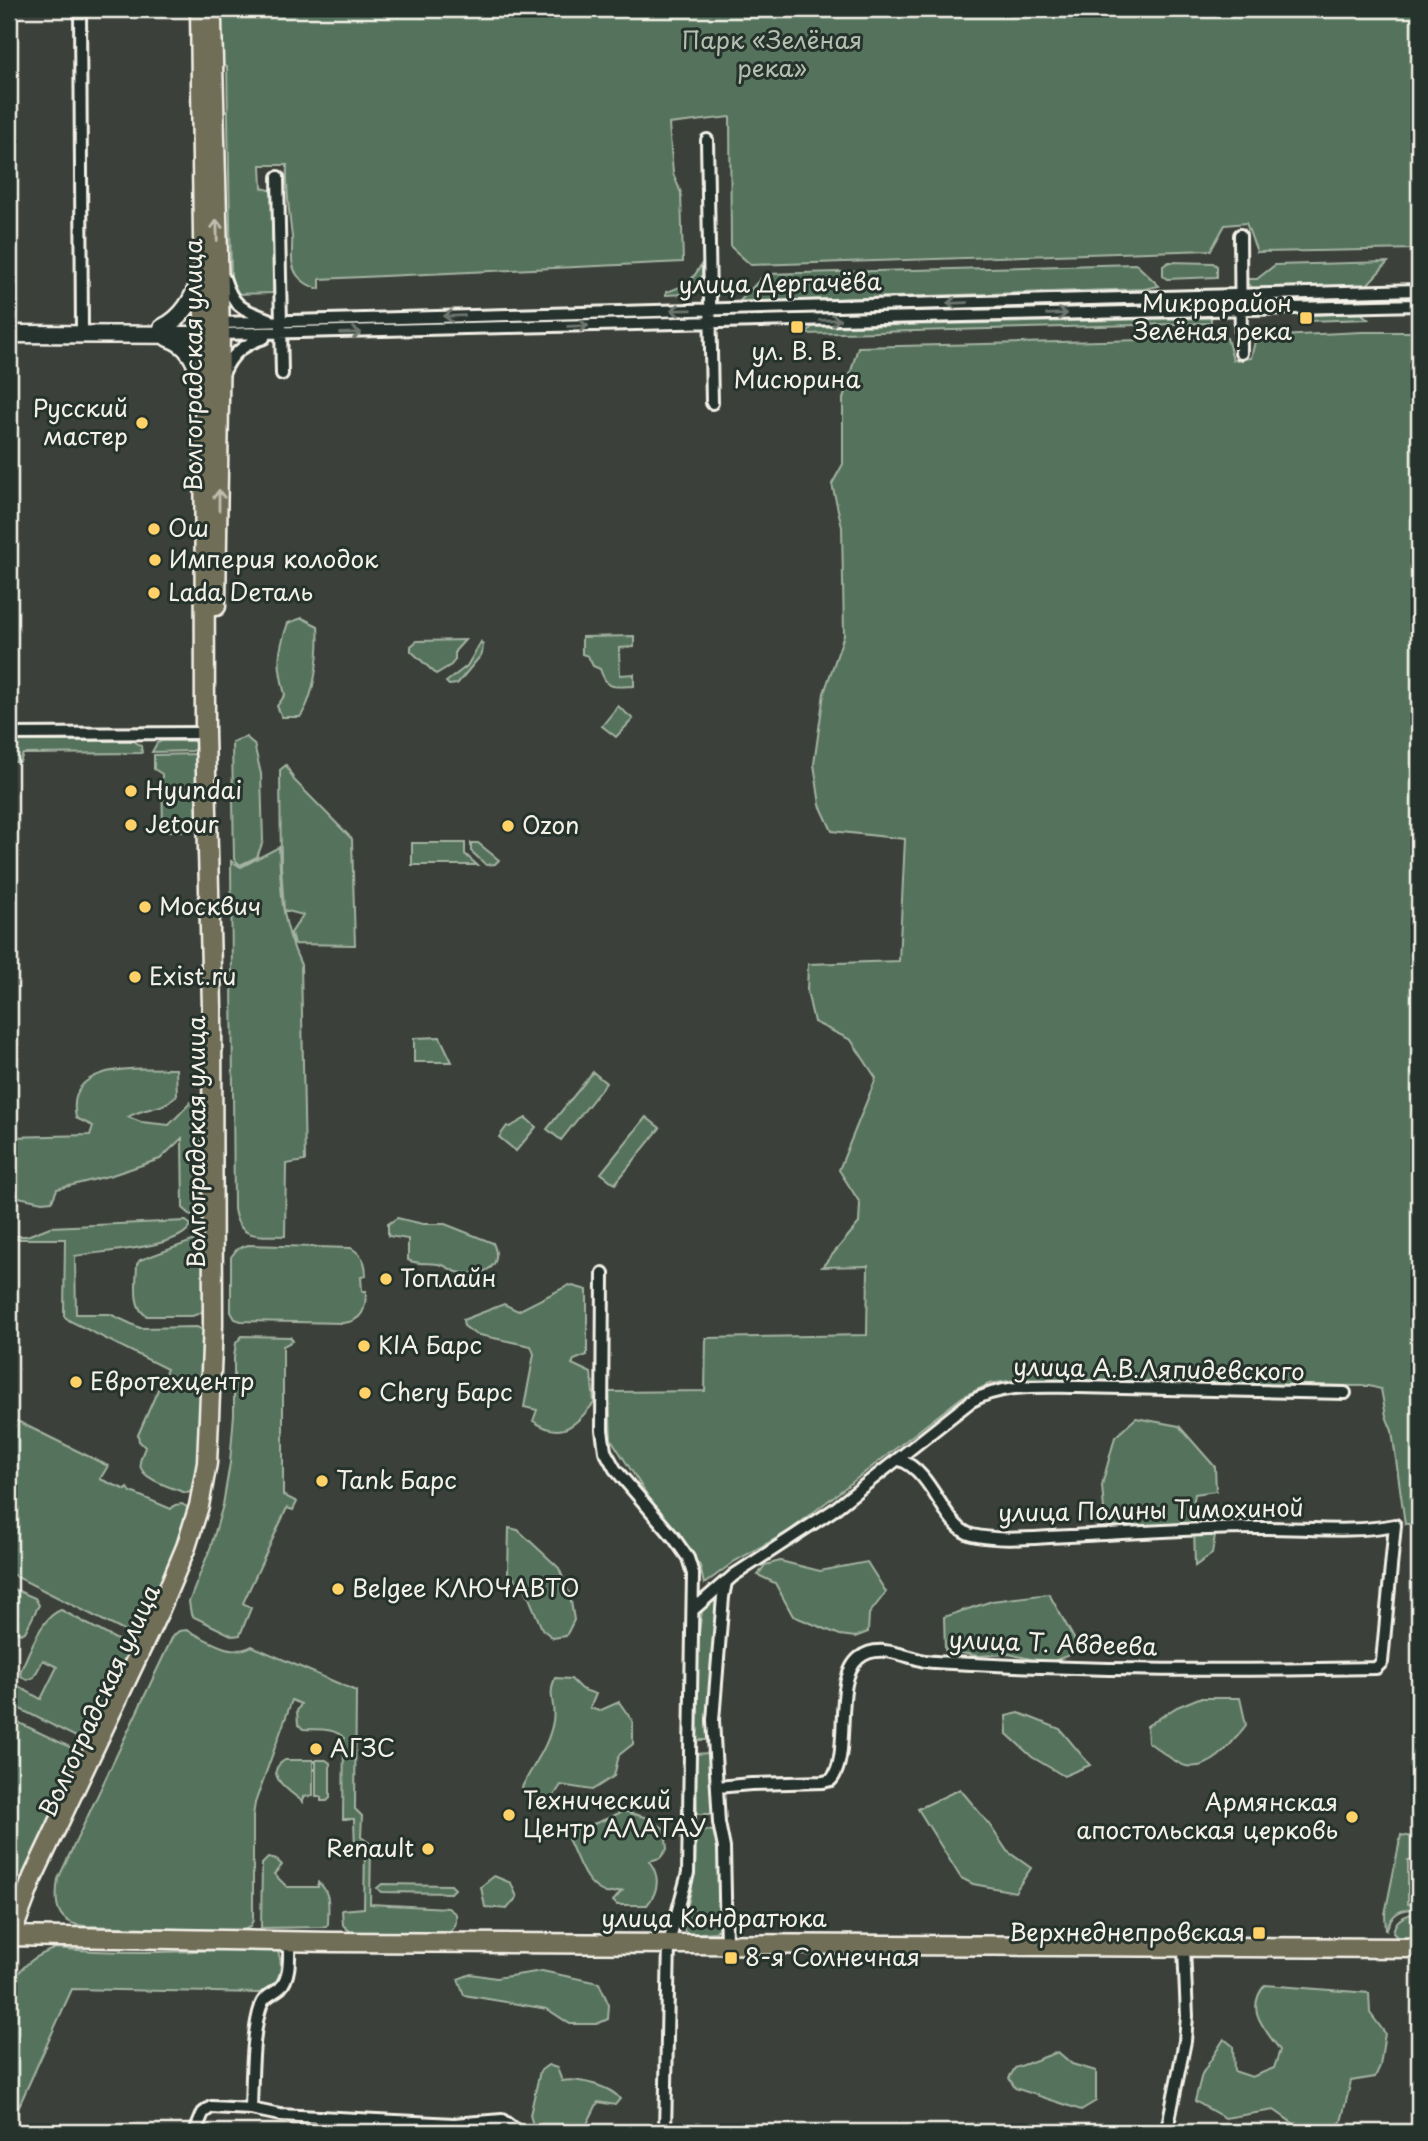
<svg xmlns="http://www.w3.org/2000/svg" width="1428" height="2141" font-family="'Playpen Sans',sans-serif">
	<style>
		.green { fill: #54735c; stroke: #a4b2a2; stroke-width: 2 }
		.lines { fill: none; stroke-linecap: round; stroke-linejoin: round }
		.street-casing { stroke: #f4f1e8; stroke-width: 16 }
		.secondary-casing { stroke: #f4f1e8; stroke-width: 21 }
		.primary-casing { stroke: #f4f1e8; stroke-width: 23 }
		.street { stroke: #26332d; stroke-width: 10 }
		.secondary { stroke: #26332d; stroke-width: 16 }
		.primary { stroke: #716e59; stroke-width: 18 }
		.oneway { stroke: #c0bdaf }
		.oneway2 { stroke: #6e766e }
		.poi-dot { fill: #ffd166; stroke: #26332d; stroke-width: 2.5 }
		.labels { text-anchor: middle; stroke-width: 6; stroke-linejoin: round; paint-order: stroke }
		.park-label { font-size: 24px; fill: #b4bfb0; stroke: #26332d }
		.street-label { font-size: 24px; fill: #f4f1e8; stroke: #26332d }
		.poi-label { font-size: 24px; fill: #f4f1e8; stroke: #26332d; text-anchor: start }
	</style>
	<rect width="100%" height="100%" fill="#3b413a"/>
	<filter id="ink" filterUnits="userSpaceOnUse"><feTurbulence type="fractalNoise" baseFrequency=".0143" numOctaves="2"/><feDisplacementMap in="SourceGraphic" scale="14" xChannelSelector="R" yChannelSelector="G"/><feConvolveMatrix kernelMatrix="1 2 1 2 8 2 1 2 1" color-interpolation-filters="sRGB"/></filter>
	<g filter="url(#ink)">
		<path class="green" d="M219,9h1200v240l-162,3 -11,-29 -21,2 -14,25 -460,15 -20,-18 -1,-130 -61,7 4,49 8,20 2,69 -363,17v10c-9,-2 -17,-6 -23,-14 -8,-12 -4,-25 -5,-38 -3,-25 -6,-47 -5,-72h-26l1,23 8,2 2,5 1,98 -37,1 -5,-16 -4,-211 -7,-3z
			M1169,262l44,1 4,3v11l-50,2 -4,-3v-10z
			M1388,262l-23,25 -109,3 -10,-7v-4h11l18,-14z
			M702,263v19l-15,12 -21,1v-3c18,-5 28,-12 36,-29z
			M1136,264l23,22 -15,3 -405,13 26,-28z
			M1361,313l7,6 -59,2 2,-5 4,-1z
			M1211,318v5l-405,11 6,-7z
			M1362,332h57v1192h-14l-13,-93 -6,-15 -5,-27 -12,-3 -151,-1 -197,-6 -32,5 -27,13 -174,135 -53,29 -31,23 -4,-18 -51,-68 -38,-59 -2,-47 96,-1 1,-53 161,-3 1,-69 -46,1 37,-44 1,-20 -21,-33 37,-92 -25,-38 -37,-18 -7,-31 1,-27 91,-3 6,-122 -73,-8 -12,-26 -6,-41 10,-71 20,-58 -2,-108 -10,-43 11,-20v-65l15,-52 369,-9 6,22 18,-2 5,-21z
			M302,618l16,8c2,25 -3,71 -18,91h-18l-5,-11 8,-11c-8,-32 -8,-41 3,-72z
			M634,636v11l-15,1 1,27 14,-1v12c-21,1 -27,4 -34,-17l-7,-3 -5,-10 -6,-2v-17z
			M465,640l-10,11v9l-4,5 -15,9 -25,-23v-5l6,-5z
			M481,642l2,3 -1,9 -25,30 -8,1 -3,-3 21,-16z
			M618,706l15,13 -17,18 -14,-11z
			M246,737l8,7 7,30 2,67 -6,16 -17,8 -6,-6 -2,-117z
			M9,741h125l7,5 1,7 -119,1 -3,8h-11z
			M162,741h31l4,2v4l-5,4 -40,1 5,-9z
			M197,754l1,77h-35l-1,-57 -8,-5v-14z
			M286,765l8,15 58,59 3,106 -61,-1 -3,-11 12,-18 -19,-5 -3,-44 -1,-96z
			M412,843h53v11l12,11h-65z
			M471,843h7l21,17 -4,4 -9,1 -15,-14z
			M279,847c2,46 2,75 22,118l4,196 -19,3 -1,72c-26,-1 -46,5 -51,-27l-3,-348 10,6z
			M440,1037l12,25h-38v-24z
			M176,1069l1,26c-16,17 -29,10 -49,22l13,5 28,3 23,-24 5,1 6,52 -2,55 -9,7 -9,-8 -1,-70 -22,21 -48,16 -55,14 -5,12 -10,1 -33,-7v-58l81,-2 3,-9 -17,-8c-12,-58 65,-49 100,-49z
			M593,1072l13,11 -45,57 -14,-11z
			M646,1117l14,11 -45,56 -14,-11z
			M526,1118l10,9 -20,24 -17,-14 8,-11 3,1z
			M397,1218l26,6h22l48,19c12,27 -14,34 -36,29 -6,-1 -10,-6 -15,-7 -12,-4 -21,1 -34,-5v-21l-20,-3v-12z
			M186,1221l5,4c-11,24 -91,26 -116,31l1,58h34l30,14 57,-1 8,4 -4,125 -10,36 -5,1c-13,-5 -47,-14 -46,-30 0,-5 4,-12 5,-16l-6,-6 -1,-6 29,-66 -97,-48 -6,-5 1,-77h-56v-3h18l23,-9z
			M195,1240l6,1 3,6v60l-3,6 -9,3h-45c-16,-8 -10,-37 -10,-52l3,-4z
			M248,1245l103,3c12,7 15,15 15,28l-5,1 1,14h4c0,18 -3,30 -23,32l-102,-2 -6,-2 -4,-7v-55l6,-8z
			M569,1285l18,5v65l-13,5 -2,4 19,9 3,30c-19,22 -32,38 -61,18l4,-11 -13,-3 10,-53 -3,-8 -56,-12 -11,-8 -1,-6 41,-16 14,7z
			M242,1336l48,1 3,4 -10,5v149l14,7 -4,8 -6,-2 -44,95 8,5 -11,27 -7,1 -39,-19 -3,-3 -2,-12 22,-56 12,-41 7,-42 4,-49v-57l2,-14z
			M9,1417l99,49 -8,13 26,11 2,-2 3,4 40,17 4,-4 7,-1 8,5 2,5 -49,116 -8,4 -9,-2 -117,-59z
			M1136,1418l43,8 36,41 1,24 -21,3 -2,11 12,7 12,12 -5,30 -17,12 -1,-40 -74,1 -15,-4 -3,-38 13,-48z
			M509,1528l9,2 41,38 11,27 4,25 -8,16 -13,2 -11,-9 -17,-41 -17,-16z
			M780,1561l40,10 47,-9 19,30 -17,22 -1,18 -13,5 -15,-2 -47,-19 -18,-33 -17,-8 7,-10z
			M9,1587l26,11 4,7 -14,27 -4,2 -12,-6z
			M720,1594l-10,146h-13l1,-101 4,-28z
			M1049,1594l28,50 -10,12 -19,7 -39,-9 -31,2 -33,-6 -1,-33 48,-16z
			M61,1610l64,34 6,9 -38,81 -15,4 -64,-32 -5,-7 5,-15 27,15 16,-32 -14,-7 -9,17 -7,3 -6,-4 -1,-4c9,-18 21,-56 41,-62z
			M187,1630c19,9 45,28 65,16l104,45 -1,118 7,7 -1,21 10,7 -1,60 78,4 8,6c1,10 -1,15 -9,20h-94l-10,-9 -1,-15 22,-2 1,-59h-10l-1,-30h-11l1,-81c-10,-11 -27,-8 -41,-9l-5,-5 -1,-13 4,-7 -9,-4 -37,103 -2,13v104l-3,7 -9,4 -155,-5c-30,-2 -32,-22 -28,-47l115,-243 6,-5z
			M555,1678l16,1 10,10 15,5 -6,14 9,3 20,-9 14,20v22l-14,11 -5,21 -22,14 -31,-5 -14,21 -16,-2 -9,-17c11,-22 27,-41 31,-66 3,-17 -6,-25 2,-43z
			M1199,1698h41l6,27c-14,18 -33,46 -60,41 -10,-2 -29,-18 -38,-24l-1,-16 30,-19z
			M1019,1713l41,16 30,36 -26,11 -32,-19 -25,-23 -1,-18z
			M9,1718l63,30 6,5 2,10 -66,138 -5,6z
			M709,1753l6,61h-18l-2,-60z
			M285,1760h28v36l-10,1v5c-12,-10 -42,-28 -18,-42z
			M316,1760h10l4,3v35l-3,3h-6v-4h-5z
			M960,1789l29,35 18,27 24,17 -16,24 -42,-8 -12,-6 -43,-69z
			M623,1811l25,7 17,11 2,20 -7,9 -11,3c12,16 10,30 -2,44h-30l-4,-4 9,-10c-5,1 -11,3 -16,2 -23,-8 -28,-35 -38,-54l6,-10c17,-3 34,-10 49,-18z
			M707,1830l6,1 7,16 2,74 -6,11 -29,2 -3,-4v-8l11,-50 1,-40z
			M1401,1835l18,3v22h-11v44l11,1v4c-19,-1 -27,4 -33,22l-1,-17z
			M268,1858l9,2 5,5 -8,9 13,13h31v-5c14,11 10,26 10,42l-2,3 -65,1 1,-64z
			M494,1876l17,7 6,14 -10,12 -22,-2 -4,-20z
			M382,1884l69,1 4,4 -4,4 -70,-1 -4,-4z
			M1411,1914l8,2v22l-22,-1 -4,-4c2,-12 7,-15 18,-19z
			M56,1948c73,8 147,2 220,0 10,18 4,39 -17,45l-187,-4 -63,139v-139c10,-22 25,-33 47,-41z
			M542,1971l57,12 10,22 -1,14 -11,5h-27l-23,-15 -83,-14 -6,-16 13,-5 25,4z
			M1265,1985l104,8 1,20 15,20 -5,33 -5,11 -24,4 -10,41c-32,19 -40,6 -67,-12l-49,8 -30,-17 7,-27 22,-35 9,7 1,25 18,6 22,-9 6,-18c-15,-21 -36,-40 -15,-65z
			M1058,2052l14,12 24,7v30l-15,9 -66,-22 -6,-10 6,-10z
			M548,2065l9,3 5,13c15,-3 49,5 58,18l-5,6 -17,-3 -15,30h-48l-5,-17 10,-44z"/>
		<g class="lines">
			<defs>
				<path id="street" d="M80,9l2,324
					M707,140l5,263
					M278,177l4,197
					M1240,235l1,118
					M224,278c9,28 17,31 44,41
					M219,323l1200,-33
					M220,334l1199,-29
					M223,374c8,-20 21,-30 41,-36
					M9,734l196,-1
					M603,1273l-1,157 3,21 10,18 59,69 14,20 5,16 -5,299 -19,70 -4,189
					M693,1610l32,-28
					M717,1787l34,-3 72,-2 8,-2c21,-23 1,-100 28,-122 20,-16 46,-1 66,3 16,2 32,2 48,3 134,7 269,7 403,4l6,-6 13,-137c-45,9 -93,2 -139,3 -63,0 -125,5 -187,8 -31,1 -66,6 -97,-1 -28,-7 -38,-63 -72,-75
					M726,1943l-2,-95 -5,-25 -6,-103 10,-123 3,-15 8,-7 98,-64 138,-109c33,-19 71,-15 108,-15l267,6
					M251,2109c1,-29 1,-78 10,-103 3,-10 12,-12 19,-18 11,-11 9,-33 9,-47
					M195,2132l8,-19 8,-6 40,2 29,6 174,9 48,-4 16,12
					M1164,2132l4,-7 17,-84 2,-25 -3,-68"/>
				<path id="secondary" d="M162,328c24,-12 31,-31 41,-54
					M9,334l207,1
					M168,338c22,7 27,23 34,43"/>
				<path id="primary" d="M212,22l8,312 -4,272
					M11,1936l321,6 1087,6
					M9,1941l24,-64 127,-268 26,-62 13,-41 8,-43 6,-138 -1,-318 -7,-274 -1,-422 -4,-302"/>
			</defs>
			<use href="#street" class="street-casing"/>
			<use href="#secondary" class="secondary-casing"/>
			<use href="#primary" class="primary-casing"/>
			<use href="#street" class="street"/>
			<use href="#secondary" class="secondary"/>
			<use href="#primary" class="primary"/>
		</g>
		<defs><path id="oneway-shaft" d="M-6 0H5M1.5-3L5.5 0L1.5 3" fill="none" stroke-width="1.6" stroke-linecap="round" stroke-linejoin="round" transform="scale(1.75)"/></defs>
		<g class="oneway">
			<use href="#oneway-shaft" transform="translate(217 230) rotate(-91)"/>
			<use href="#oneway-shaft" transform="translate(219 500) rotate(-90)"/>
		</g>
		<g class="oneway2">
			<use href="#oneway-shaft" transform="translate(957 303) rotate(178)"/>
			<use href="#oneway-shaft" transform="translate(681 310) rotate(179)"/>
			<use href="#oneway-shaft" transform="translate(1057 314) rotate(-2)"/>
			<use href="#oneway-shaft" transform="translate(454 316) rotate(178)"/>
			<use href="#oneway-shaft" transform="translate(830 320) rotate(-2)"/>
			<use href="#oneway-shaft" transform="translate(578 326) rotate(-2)"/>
			<use href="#oneway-shaft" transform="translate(351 333) rotate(-2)"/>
		</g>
	</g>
	<g class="poi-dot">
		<rect x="1299" y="311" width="14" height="14" rx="3.5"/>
		<rect x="790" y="320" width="14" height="14" rx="3.5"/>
		<circle cx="142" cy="423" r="7"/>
		<circle cx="154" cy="529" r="7"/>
		<circle cx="155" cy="560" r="7"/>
		<circle cx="154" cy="593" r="7"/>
		<circle cx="131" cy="791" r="7"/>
		<circle cx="131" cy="825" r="7"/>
		<circle cx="508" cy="826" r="7"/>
		<circle cx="145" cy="907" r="7"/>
		<circle cx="135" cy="977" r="7"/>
		<circle cx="386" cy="1279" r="7"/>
		<circle cx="364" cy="1346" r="7"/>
		<circle cx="76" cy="1382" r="7"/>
		<circle cx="365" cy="1393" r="7"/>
		<circle cx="322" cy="1481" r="7"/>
		<circle cx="338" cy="1589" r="7"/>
		<circle cx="316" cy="1749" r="7"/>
		<circle cx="509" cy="1815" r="7"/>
		<circle cx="1352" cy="1817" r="7"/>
		<circle cx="428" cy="1849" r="7"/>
		<rect x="1252" y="1926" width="14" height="14" rx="3.5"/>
		<rect x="724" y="1951" width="14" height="14" rx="3.5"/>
	</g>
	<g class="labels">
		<g class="park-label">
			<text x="772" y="49">Парк «Зелёная<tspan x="772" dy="28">река»</tspan></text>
		</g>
		<g class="street-label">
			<text transform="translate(780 284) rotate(-1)" y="8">улица Дергачёва</text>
			<text transform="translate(194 365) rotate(-90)" y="8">Волгоградская улица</text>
			<text transform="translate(197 1142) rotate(-90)" y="8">Волгоградская улица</text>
			<text transform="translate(1159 1370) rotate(1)" y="8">улица А.В.Ляпидевского</text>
			<text transform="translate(1151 1511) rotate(-1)" y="8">улица Полины Тимохиной</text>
			<text transform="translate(1053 1644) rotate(2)" y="8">улица Т. Авдеева</text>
			<text transform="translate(100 1701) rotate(-65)" y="8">Волгоградская улица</text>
			<text x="714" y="1927">улица Кондратюка</text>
		</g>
		<g class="poi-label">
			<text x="1292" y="312" text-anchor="end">Микрорайон<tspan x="1292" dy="28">Зелёная река</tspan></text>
			<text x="797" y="360" text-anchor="middle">ул. В. В.<tspan x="797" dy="28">Мисюрина</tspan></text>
			<text x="128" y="417" text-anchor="end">Русский<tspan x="128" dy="28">мастер</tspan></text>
			<text x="168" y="537">Ош</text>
			<text x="169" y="568">Империя колодок</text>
			<text x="168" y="601">Lada Dеталь</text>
			<text x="145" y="799">Hyundai</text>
			<text x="145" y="833">Jetour</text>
			<text x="522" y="834">Ozon</text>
			<text x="159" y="915">Москвич</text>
			<text x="149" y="985">Exist.ru</text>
			<text x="400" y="1287">Топлайн</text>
			<text x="378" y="1354">KIA Барс</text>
			<text x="90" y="1390">Евротехцентр</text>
			<text x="379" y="1401">Chery Барс</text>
			<text x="336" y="1489">Tank Барс</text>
			<text x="352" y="1597">Belgee КЛЮЧАВТО</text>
			<text x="330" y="1757">АГЗС</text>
			<text x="523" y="1809">Технический<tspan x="523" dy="28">Центр АЛАТАУ</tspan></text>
			<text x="1338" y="1811" text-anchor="end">Армянская<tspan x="1338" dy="28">апостольская церковь</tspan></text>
			<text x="414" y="1857" text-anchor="end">Renault</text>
			<text x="1245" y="1941" text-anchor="end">Верхнеднепровская</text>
			<text x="745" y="1966">8-я Солнечная</text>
		</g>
	</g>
	<rect width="1428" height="2141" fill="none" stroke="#26332d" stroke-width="35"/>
	<rect x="18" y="18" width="1393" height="2106" fill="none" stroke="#f4f1e8" stroke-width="2.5" filter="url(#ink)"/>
</svg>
